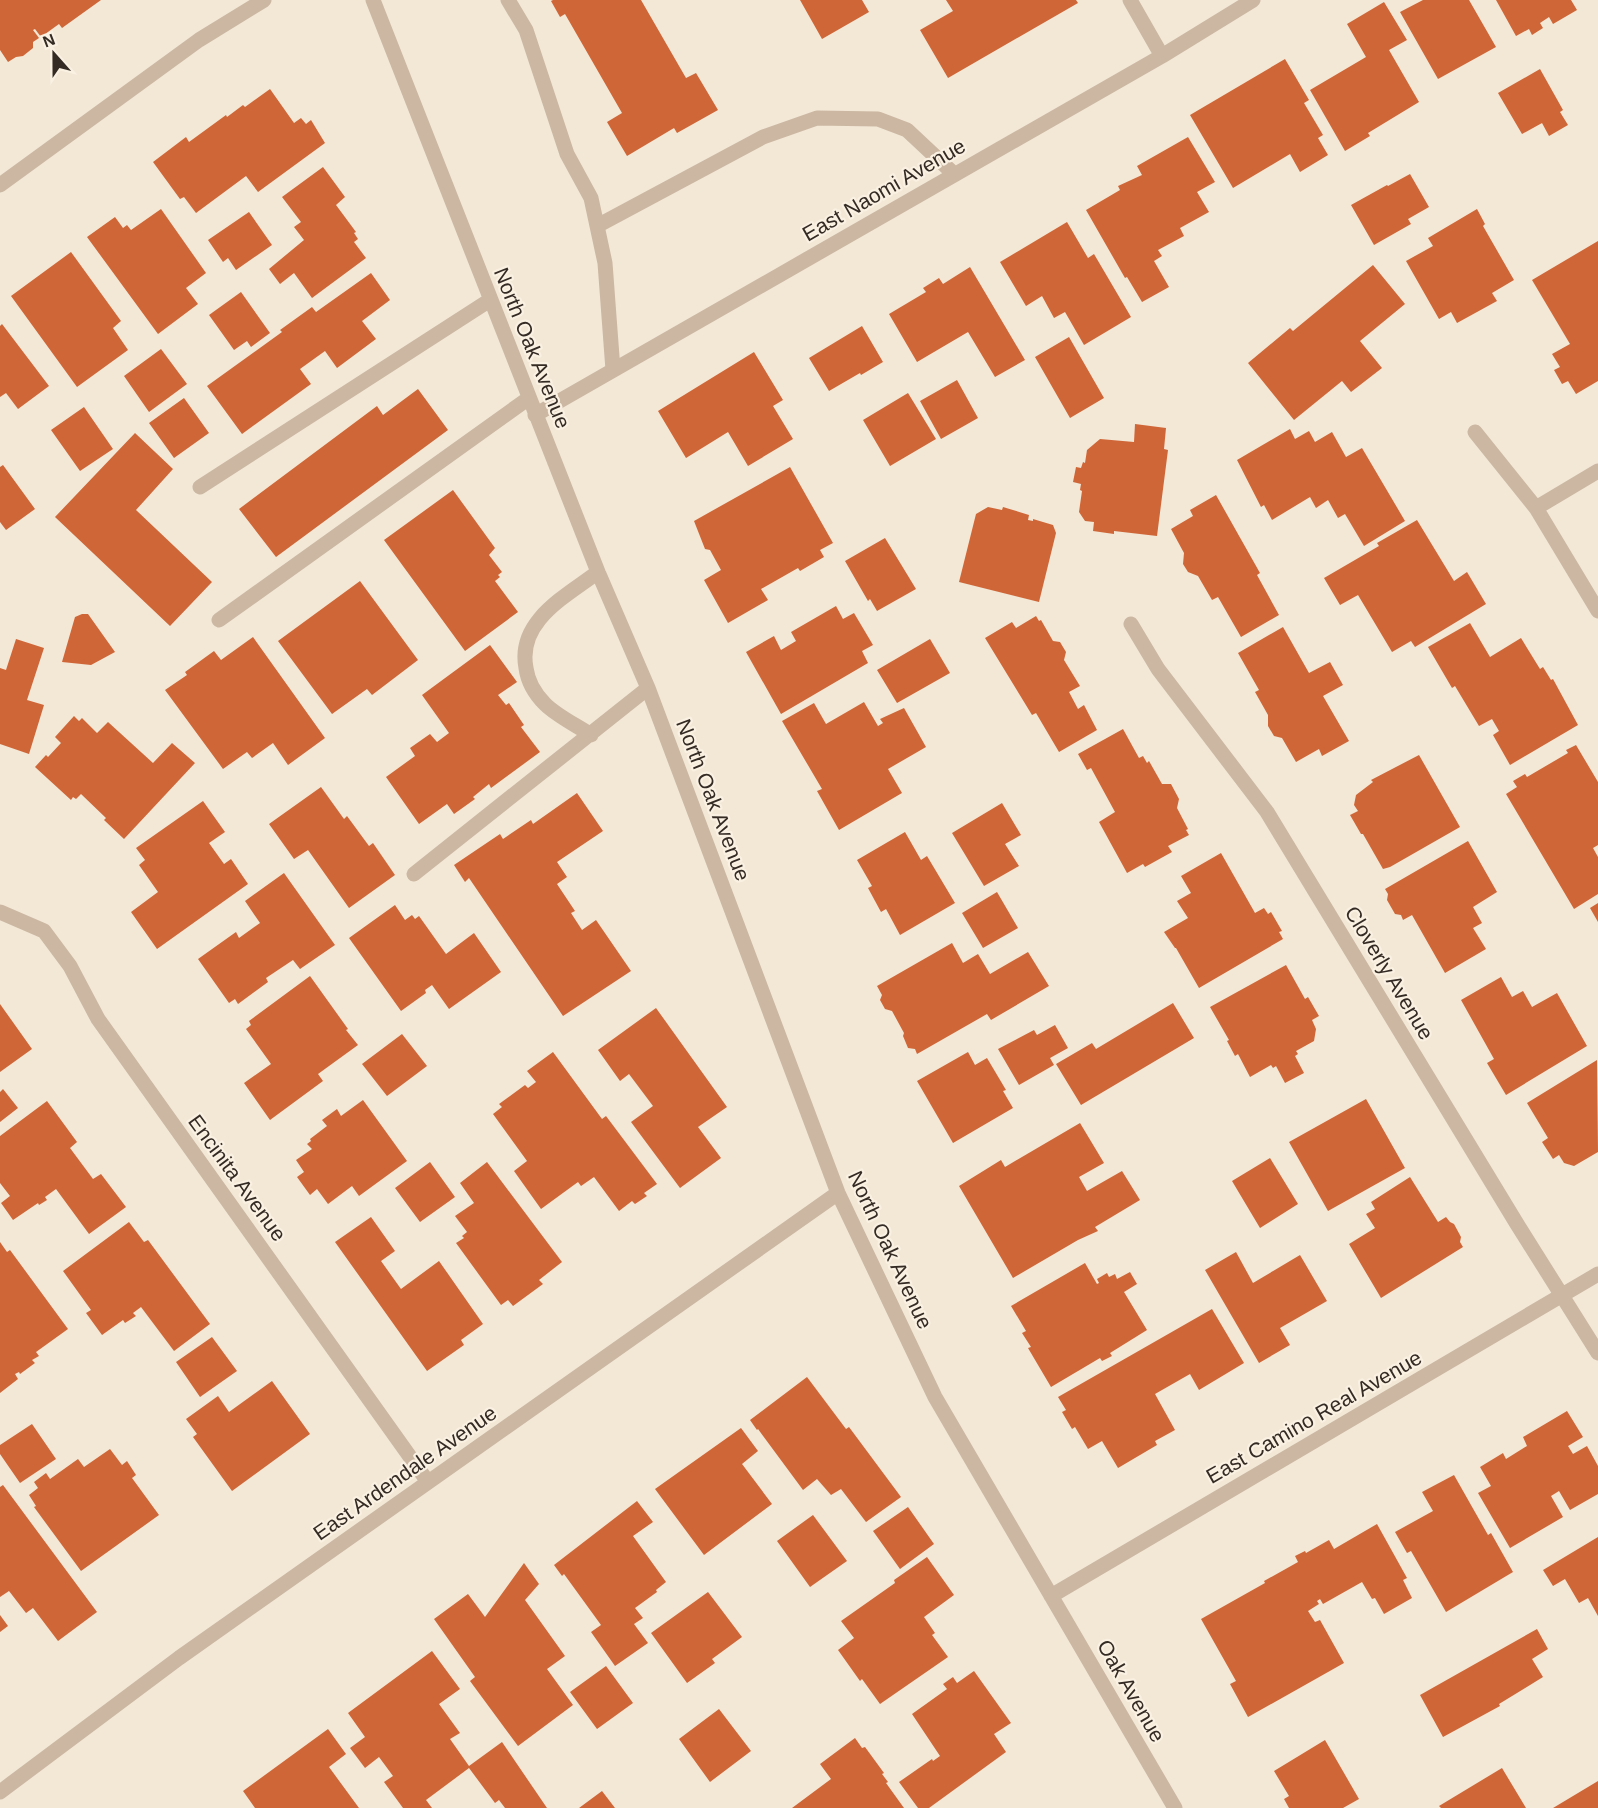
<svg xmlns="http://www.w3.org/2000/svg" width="1598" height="1808" font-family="Helvetica,sans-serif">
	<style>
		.building { fill: #cf6637 }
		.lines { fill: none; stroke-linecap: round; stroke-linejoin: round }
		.minor { stroke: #cbb7a2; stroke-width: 15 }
		.labels { text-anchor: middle; stroke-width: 4.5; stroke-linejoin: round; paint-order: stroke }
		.street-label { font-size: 21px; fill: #352b25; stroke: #faf1e2 }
	</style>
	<rect width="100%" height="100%" fill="#f3e7d6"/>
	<path class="building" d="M0,0h101l-39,28 -3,-4 -18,13 -6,-8 -2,1 6,8 -6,4v6l-10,8 -7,1 -8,5 -8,-12z
		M553,0h88l45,78 10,-5 22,37 -41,23 -3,-5 -47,28 -20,-34 15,-9 -57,-99 -5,3 -9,-16z
		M800,0h62l7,12 -47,27z
		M946,0h130l2,3 -130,75 -28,-48 33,-19z
		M1423,0h46l27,47 -58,32 -38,-67z
		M1496,0h75l6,10 -24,14 -4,-7 -9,6 3,5 -11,7 -3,-6 -13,7z
		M1384,2l23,38 -18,10 30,52 -51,31 2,3 -25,15 -35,-61 56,-33 -19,-33z
		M1285,59l24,41 -5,3 19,32 -5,3 10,17 -28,17 -10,-18 -57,34 -43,-73z
		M1540,69l23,41 -3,2 8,13 -19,11 -7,-13 -20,11 -24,-41z
		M270,89l24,34 7,-5 5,6 5,-4 14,23 -67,49 -12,-16 -50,37 -12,-16 -4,2 -27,-37 33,-25 3,5 37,-27 1,2 16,-12 2,2z
		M1188,137l27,45 -18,10 12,20 -29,16 4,8 -26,14 4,6 -8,5 15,26 -27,15 -15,-25 -2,1 -39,-68 34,-20 -2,-4 24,-11 -5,-9z
		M323,167l22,30 -9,8 20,27 -2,1 4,6 -4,3 12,16 -54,40 -18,-25 -14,11 -11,-15 35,-29 -10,-13 7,-5 -19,-25z
		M1410,174l19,33 -21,12 3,5 -37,21 -23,-40 36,-20 1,1z
		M161,209l45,64 -20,15 12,16 -40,30 -71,-97 28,-20 8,11 4,-3 4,5z
		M1477,209l8,15 -2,2 31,54 -22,13 5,8 -40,22 -6,-11 -12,7 -33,-58 27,-15 -5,-8z
		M249,212l23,33 -36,25 -8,-12 -5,4 -15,-22z
		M1067,222l21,36 6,-4 37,63 -47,28 -19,-33 -11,6 -12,-22 -16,10 -26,-44z
		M1598,241v140l-22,13 -8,-13 -6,3 -8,-14 6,-3 -8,-13 18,-10 -38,-64z
		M71,252l50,69 -8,7 15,22 -51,37 -66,-91z
		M1373,265l32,39 -45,37 22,27 -31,24 -9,-11 -48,39 -46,-57 42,-35 3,3z
		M970,267l55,93 -30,17 -27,-45 -51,30 -28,-48 37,-22 -3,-4 16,-10 4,6z
		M371,273l19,27 -28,21 14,18 -39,29 -12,-17 -25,18 11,15 -69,50 -35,-48 75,-54 -2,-2 32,-23 4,5z
		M241,292l29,41 -19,14 -4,-6 -13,9 -25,-35z
		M2,324l47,62 -31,23 -12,-16 -6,4v-71z
		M862,326l21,36 -22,13 -1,-2 -31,18 -20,-33z
		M1069,337l35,61 -34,20 -35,-61z
		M161,349l26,35 -38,28 -25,-36z
		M754,352l29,48 -10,6 20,33 -45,27 -20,-34 -42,26 -28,-47z
		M957,380l21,38 -37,21 -21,-38z
		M418,389l30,41 -172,127 -37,-48 138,-103 6,9z
		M908,393l28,46 -46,27 -27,-46z
		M184,398l25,35 -35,25 -25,-35z
		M84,407l29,42 -33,22 -29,-41z
		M1135,424l31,4 -2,21 4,1 -11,86 -43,-5v3l-21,-3 1,-9 -9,-1 -6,-9 3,-21 -2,-1 1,-6 -8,-2 3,-15 5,1 2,-6 2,1 2,-13 13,-11 34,3z
		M1290,429l5,10 14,-8 6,11 17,-10 14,25 16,-9 43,73 -41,25 -19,-32 -7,4 -10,-18 -12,8 -6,-11 -38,23 -8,-15 -3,2 -24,-47z
		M135,433l38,36 -37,41 76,72 -42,44 -115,-109z
		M3,465l32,44 -29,21 -6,-8v-55z
		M790,467l43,76 -13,7 4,7 -24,14 -2,-3 -37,21 7,11 -40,23 -24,-43 17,-10 -11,-20 -5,-1 -11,-28z
		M453,490l42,58 -6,7 13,17 -4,3 2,2 -5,4 23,31 -53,39 -81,-111z
		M1216,495l44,78 -3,2 22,40 -38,22 -23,-40 -6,3 -14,-24 -10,-4 -5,-8 1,-11 -13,-24 22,-13 -3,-6z
		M988,507l14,3 1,-3 26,8 -1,5 5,1v-2l20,6 3,8 -17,69 -80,-20 17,-68z
		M1417,520l37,61 13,-9 19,32 -71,43 -4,-6 -19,11 -34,-57 -18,10 -16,-27 55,-32 -2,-3z
		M885,538l31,51 -39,22 -7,-12 -2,2 -23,-40z
		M360,581l58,79 -46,35 -5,-6 -35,25 -54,-73z
		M836,606l7,13 11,-6 19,32 -11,6 6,12 -87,51 -35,-62 28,-16 7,14 15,-9 -5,-9z
		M82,614h6l27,38 -24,13 -29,-3 13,-45z
		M1036,616l3,5 2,-1 12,21 7,1 6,10 -2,8 16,26 -11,6 9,17 6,-4 13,25 -38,22 -23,-39 -4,2 -47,-77 27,-16 4,6z
		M1470,623l20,34 31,-19 19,31 3,-2 8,13 2,-1 25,46 -68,40 -17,-30 6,-4 -7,-12 -13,7 -24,-40 -3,2 -24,-41z
		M1283,627l26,46 21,-11 13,23 -20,11 26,45 -27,15 -3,-7 -23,13 -14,-24 -8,-2 -6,-10v-11l-13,-23 4,-2 -21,-37z
		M253,637l72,101 -37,27 -15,-22 -21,15 -5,-6 -24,17 -58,-79 22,-15 -2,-3 29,-21 7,9z
		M16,639l28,9 -17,52 17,5 -15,49 -29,-10v-76l6,2z
		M930,639l20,34 -53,30 -20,-33z
		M490,645l27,37 -19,13 8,10 3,-2 15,22 -3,2 19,25 -49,36 -2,-4 -16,13 2,2 -21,15 -7,-10 -28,20 -33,-47 29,-21 -5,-8 20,-14 7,8 12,-9 -27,-38z
		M864,702l14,24 5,-3 -3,-4 24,-11 22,39 -38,22 14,24 -63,37 -22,-39 5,-2 -40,-68 32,-18 12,21z
		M74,716l5,5 3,-3 15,15 11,-11 45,41 19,-20 23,20 -71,76 -20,-19 2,-2 -25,-24 -5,5 -3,-2 -2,3 -36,-33 11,-12 2,2 13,-14 -6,-6z
		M1123,729l16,29 4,-2 4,7 2,-2 13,23h9l8,15 -2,9 11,21 -2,1 3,5 -21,11 4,6 -27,15 -2,-3 -16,9 -28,-51 16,-10 -24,-44 -4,2 -9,-16z
		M1576,745l22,37v63l-5,3 5,9v37l-24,15 -68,-115 11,-7 -4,-6 12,-7 2,3 41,-24 -2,-3z
		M1419,755l41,72 -70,40 -7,2 -20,-35h-2l-11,-19 8,-4 -4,-6 2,-10 17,-13 -2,-2z
		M321,787l23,32 3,-3 22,30 4,-3 22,32 -46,33 -41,-58 -14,9 -25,-35z
		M577,793l26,38 -46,31 10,15 -10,7 18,27 -4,2 11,17 14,-10 35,51 -68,45 -94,-138 -4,4 -11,-17 46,-31 3,5 28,-19 2,4z
		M203,801l22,31 -16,11 15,21 7,-5 17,25 -91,65 -26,-37 27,-20 -19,-27 6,-5 -9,-12z
		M1002,803l19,32 -16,9 14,22 -35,20 -32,-53z
		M905,832l16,28 6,-4 28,47 -55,32 -14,-26 -5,3 -13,-24 4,-2 -15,-26z
		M1468,841l29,51 -24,15 9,16 -9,5 13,21 -41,24 -33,-58 -9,5 -2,-5 -6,-1 -8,-14 1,-6 -3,-5z
		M1221,853l34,60 9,-5 4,6 3,-2 11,19 -3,1 4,7 -84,49 -23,-40h-1l-11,-16 24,-14 -11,-17 14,-8 -10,-17z
		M284,873l51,72 -35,24 -7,-9 -27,18 2,4 -30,22 -3,-5 -6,4 -31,-44 38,-27 3,6 21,-15 -15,-22z
		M997,892l21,36 -35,20 -21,-35z
		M1598,903v19l-8,-14z
		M395,905l10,15 7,-5 3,4 4,-3 27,38 28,-21 27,39 -52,37 -17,-24 -7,5 1,3 -25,18 -52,-73z
		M952,943l11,20 15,-9 12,20 38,-22 21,34 -58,34 -4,-6 -70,40 -2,-5 -7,-1 -5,-12 1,-3 -12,-22 -7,-2 -5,-9 2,-5 -5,-9z
		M1286,965l19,34 3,-2 11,19 -7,4 4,9 -2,12 -18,10 2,3 -3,2 9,17 -19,10 -9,-17 -3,2 -2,-3 -21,12 -12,-23 -3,2 -8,-15 2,-1 -19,-33z
		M310,976l38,53 -2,1 12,15 -40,29 5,7 -53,39 -26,-37 27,-19 -25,-35 5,-4 -2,-4z
		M1501,977l11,20 11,-6 9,16 25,-14 30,53 -81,49 -19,-32 7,-4 -33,-59z
		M1173,1003l21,35 -113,67 -25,-41 36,-21 4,6z
		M0,1004l32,45 -32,23z
		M656,1008l71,99 -29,20 23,31 -41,30 -49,-66 22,-16 -24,-32 -9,7 -22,-31z
		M1055,1025l13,23 -18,10 4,7 -35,20 -21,-36 36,-19 3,5z
		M402,1034l25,32 -40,30 -25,-32z
		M553,1052l49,67 4,-3 51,68 -13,9 3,3 -12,8 -3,-3 -13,10 -25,-34 -13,9 -3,-4 -37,27 -27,-38 13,-10 -34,-47 9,-7 -3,-3 26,-19 3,3 8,-6 -9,-11z
		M968,1052l7,13 12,-7 19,32 -3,1 10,17 -60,35 -36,-62z
		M1597,1060l1,92 -24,14 -10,-3 -5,-8 -6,4 -11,-17 6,-4 -21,-35z
		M3,1089l15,19 -18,14v-30z
		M1366,1099l39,69 -77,43 -39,-69z
		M363,1100l44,61 -48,35 -7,-10 -24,18 -11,-15 -7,6 -13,-18 7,-5 -8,-12 16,-11 -5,-5 4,-3 -1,-2 17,-13 -5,-6 15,-11 4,7z
		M47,1101l30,41 -7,6 23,31 8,-5 25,33 -37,27 -33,-45 -11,8 2,3 -8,5 -1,-2 -25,17 -12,-17 9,-7 -10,-13v-47z
		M1080,1123l24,40 -25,14 8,14 35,-20 18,29 -45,27 3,4 -20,9 -65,38 -54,-92 42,-26 4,7z
		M1270,1158l28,46 -38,24 -28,-47z
		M430,1162l25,35 -35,25 -25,-34z
		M487,1162l75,100 -23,18 4,4 -30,22 -5,-6 -7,5 -45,-62 8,-5 -2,-2 5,-4 -12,-16 19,-13 -14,-20z
		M1410,1177l28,45 8,-5 4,5 4,2 7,13 -1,5 3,5 -82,51 -32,-54 26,-16 -9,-14 9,-5 -4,-7z
		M371,1217l24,34 -14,10 20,28 38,-28 44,63 -22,16 3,5 -37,26 -92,-129z
		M129,1222l15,20 4,-2 62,84 -36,27 -33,-44 -8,6 3,3 -11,7 -2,-3 -21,15 -16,-22 5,-3 -28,-39z
		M0,1242l7,10 3,-2 58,79 -32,23 3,4 -7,4 3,3 -15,11 -1,-2 -4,2 3,5 -18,14z
		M1236,1252l17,31 47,-28 27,46 -47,27 10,17 -31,18 -54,-93z
		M1085,1263l12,21 2,-1 -2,-4 10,-6 2,4 6,-3 2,5 13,-7 7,12 -13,8 23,38 -37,23 2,3 -10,5 -2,-3 -49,29 -23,-39 3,-1 -9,-14 4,-2 -15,-25z
		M1212,1309l32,54 -45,27 -9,-16 -35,20 20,36 -20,11 2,4 -39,23 -16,-27 -14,8 -13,-22 -3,2 -10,-17 4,-2 -8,-13z
		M212,1337l25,34 -37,26 -24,-35z
		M807,1377l39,52 3,-2 52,70 -35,25 -25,-33 -10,6 -14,-16 -14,11 -45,-61 -1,1 -7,-10z
		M272,1381l38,53 -78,57 -39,-54 4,-3 -11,-15 32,-23 11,16z
		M1567,1411l16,26 -15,9 5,8 14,-8 11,20v28l-28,16 -11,-19 -8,5 12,21 -53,31 -32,-55 13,-7 -11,-19 23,-14 3,6 21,-13 -4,-9z
		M32,1424l24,35 -36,24 -20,-29v-9z
		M741,1428l17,23 -16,13 30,40 -68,51 -49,-66z
		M110,1449l12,16 5,-4 9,14 -4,3 27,37 -78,56 -47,-64 2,-1 -7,-11 9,-7 -4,-6 12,-9 4,6 28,-20 6,8z
		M1454,1475l34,60 3,-2 22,39 -67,40 -35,-61 -4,2 -12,-21 38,-21 -11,-19z
		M3,1485l94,127 -39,29 -25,-33 -7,5 -17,-22 -9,6v-110z
		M637,1501l16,21 -20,14 33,46 -10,8 1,2 -22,16 8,10 -9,6 14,19 -33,23 -24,-34 10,-7 -37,-51 -2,2 -8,-11z
		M908,1507l26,37 -34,25 -27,-38z
		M813,1515l34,46 -37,26 -33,-46z
		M1377,1524l30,54 -4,2 9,18 -28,16 -9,-16 -3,1 -10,-17 -39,22 -3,-5 -3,2 2,3 -11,7 7,11 5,-2 24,43 -96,54 -18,-33 6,-3 -35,-62 64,-36 -1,-2 34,-19 -3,-6 10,-5 1,2 23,-13 5,9z
		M1598,1537v79l-10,-18 -9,5 -14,-24 -12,7 -10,-16z
		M927,1557l27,38 -30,22 11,16 -3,2 16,22 -68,47 -18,-25 -2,2 -22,-31 16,-12 -13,-17 54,-38 -1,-3z
		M524,1563l15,21 -14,16 40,56 -18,13 26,36 -55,41 -48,-65 5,-4 -41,-58 34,-25 17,23z
		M708,1592l34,45 -30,22 3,4 -28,20 -36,-50z
		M0,1615l8,11 -8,6z
		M1537,1629l11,20 -16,10 11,18 -44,27 1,2 -57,31 -23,-42z
		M432,1651l28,38 -21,15 21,29 -10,6 19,27 33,-24 45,66h-42l-6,-8 -4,3 -26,-35 -43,32 6,8h-29l-19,-26 9,-6 -14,-19 -14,11 -15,-20 15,-11 -17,-24z
		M606,1666l27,37 -36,26 -27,-37z
		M974,1671l37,52 -17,11 12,18 -77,56h-11l-19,-26 33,-23 1,2 7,-5 -28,-42 35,-25 -4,-5 10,-7 4,6z
		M719,1709l32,42 -41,31 -31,-43z
		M328,1729l18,25 -17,13 30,41h-104l-12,-17z
		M855,1738l7,10 3,-1 19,26 -2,1 6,8 -2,1 18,25h-112l39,-29 -11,-15z
		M1325,1740l34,59 -16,9h-54l-5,-9 5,-3 -15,-25z
		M1502,1768l24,40h-85l-2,-2z
		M1598,1781v27h-45z
		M602,1791l13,17h-36z"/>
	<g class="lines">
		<path class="minor" d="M373,0l225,572 50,116 190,505 97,204 240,411
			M508,0l18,30 41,124 24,44 14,65 8,107
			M1130,0l32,56
			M0,185l199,-145 65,-40
			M597,226l166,-89 54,-19 61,1 29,11 47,44
			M535,415l627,-359 91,-56
			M1475,432l61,76 62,103
			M200,487l290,-187
			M1536,508l62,-37
			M219,620l310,-222
			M1131,624l27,45 109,143 250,412 81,129
			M591,735c-15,-10 -34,-19 -46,-31 -10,-10 -17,-21 -19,-36 -9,-47 39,-71 72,-96
			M414,874l234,-186
			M0,912l44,19 26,35 28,53 330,463
			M1051,1596l547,-322
			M0,1792l179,-134 659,-465"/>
	</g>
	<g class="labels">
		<g class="street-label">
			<text transform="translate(884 190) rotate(-30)" y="7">East Naomi Avenue</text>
			<text transform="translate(532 348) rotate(68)" y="7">North Oak Avenue</text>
			<text transform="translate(713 800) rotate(69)" y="7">North Oak Avenue</text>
			<text transform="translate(1389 973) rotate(59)" y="7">Cloverly Avenue</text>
			<text transform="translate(237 1178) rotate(54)" y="7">Encinita Avenue</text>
			<text transform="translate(890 1250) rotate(65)" y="7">North Oak Avenue</text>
			<text transform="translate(1314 1417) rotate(-30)" y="7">East Camino Real Avenue</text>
			<text transform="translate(405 1473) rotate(-35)" y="7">East Ardendale Avenue</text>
			<text transform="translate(1131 1691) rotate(60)" y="7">Oak Avenue</text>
		</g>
	</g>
	<g transform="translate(54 54) rotate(339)" stroke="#faf1e2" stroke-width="4.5" paint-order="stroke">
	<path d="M0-4.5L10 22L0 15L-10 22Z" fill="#352b25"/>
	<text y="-9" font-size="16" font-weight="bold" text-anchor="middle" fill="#352b25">N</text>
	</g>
</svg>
